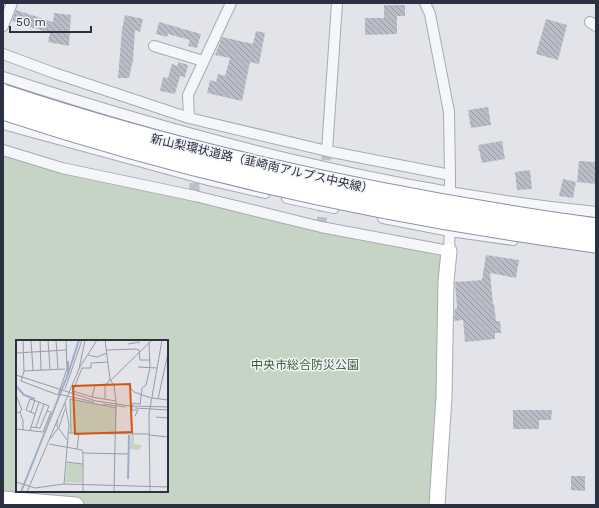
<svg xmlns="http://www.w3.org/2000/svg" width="599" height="508" font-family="'Work Sans','Noto Sans JP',sans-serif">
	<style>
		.green { fill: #c5d4c4; fill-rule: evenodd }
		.building { fill: url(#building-back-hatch) }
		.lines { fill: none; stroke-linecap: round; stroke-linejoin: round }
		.street-tunnel { stroke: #bdc0c8; stroke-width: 10; stroke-dasharray: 10 5; stroke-linecap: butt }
		.street-casing { stroke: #a7aab4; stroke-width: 12 }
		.secondary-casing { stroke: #a7aab4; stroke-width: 17 }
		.street { stroke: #f5f6f9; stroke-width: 10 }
		.secondary { stroke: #fff; stroke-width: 15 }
		.highway-bridge-casing { stroke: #8a8fa1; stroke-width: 21; stroke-linecap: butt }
		.highway-bridge { stroke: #fff; stroke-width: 19 }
		.labels { text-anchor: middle; stroke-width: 3; stroke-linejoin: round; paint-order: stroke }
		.street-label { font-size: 12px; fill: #2b3042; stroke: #f2f4f8 }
		.park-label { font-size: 12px; fill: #395e38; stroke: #f2f4f8 }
		.inset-river { fill: none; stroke: #9eadc9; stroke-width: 2 }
		.inset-road { fill: none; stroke: #999ca7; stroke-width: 1 }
		.view { fill: #d55511; fill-opacity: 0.15; stroke: #d55511; stroke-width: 2 }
		.inset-edge { fill: none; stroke: #2b3042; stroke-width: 2 }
	</style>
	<defs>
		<pattern id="building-back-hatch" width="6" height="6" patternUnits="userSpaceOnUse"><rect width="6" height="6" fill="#babdc7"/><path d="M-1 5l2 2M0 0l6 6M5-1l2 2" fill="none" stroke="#979aa3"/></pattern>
	</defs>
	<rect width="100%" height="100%" fill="#e2e4ea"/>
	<path class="green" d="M3,150l59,18 387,83 -12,254h-361l-73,-6zM17,341h150v150h-150z"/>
	<path class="building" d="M384,5h21v11h-8v18l-32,1v-17h19z
		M16,10l37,12 1,-9 17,2 -2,31 -21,-4 2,-9 -38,-12z
		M125,15l18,4 -3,13 -5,-2 -2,30 -4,18h-11l4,-49z
		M546,19l21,6 -9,35 -22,-6z
		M159,22l42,12 -4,14 -9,-2 2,-6 -22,-6 -1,3 -11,-3z
		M256,31l9,2 -6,31 -9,-2 -8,39 -35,-8 3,-13 6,2 2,-8 7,2 5,-18 -15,-3 7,-18 31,7z
		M178,62l10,3 -3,12 -5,-1 -5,18 -15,-3 3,-14 5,1 4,-14 6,2z
		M488,107l3,18 -20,3 -3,-18z
		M502,141l3,18 -23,4 -4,-18z
		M579,161l17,1v22l-19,-2z
		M530,170l2,19 -15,1 -2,-18z
		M563,179l13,3 -3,16 -14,-2z
		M486,255l33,5 -3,18 -26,-5 3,31h1l2,17h4l1,12h-6v6l-30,3 -2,-22 -9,1 1,-13h2l-2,-26 27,-2z
		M513,410h39l-1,10h-12v9h-26z
		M571,476h14v15l-14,-1z"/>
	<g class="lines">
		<path class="street-tunnel" d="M193,168l2,28
			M325,175l2,-24
			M321,227l3,-30"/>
		<defs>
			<path id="street" d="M590,22l6,4
				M3,26l9,-23
				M154,46l49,15
				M3,54l51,19 135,45 -1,-23 43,-92
				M3,77c193,63 391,115 593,135
				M189,118l138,33 123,24 -1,-63 -19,-98 -5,-11
				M3,124l205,56 57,13
				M3,150l59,18 133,28 126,31 128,24 1,-26
				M327,151l10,-148
				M450,175v22
				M287,198l47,10
				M383,218l67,13 63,9"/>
			<path id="secondary" d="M3,499l73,6
				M437,505l7,-108 2,-115 3,-31"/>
		</defs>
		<use href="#street" class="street-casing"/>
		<use href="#secondary" class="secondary-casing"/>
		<use href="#street" class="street"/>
		<use href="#secondary" class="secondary"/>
		<defs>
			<path id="highway-bridge" d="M3,94c193,64 392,106 593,134
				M3,110c193,64 392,106 593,133"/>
		</defs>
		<use href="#highway-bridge" class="highway-bridge-casing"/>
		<use href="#highway-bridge" class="highway-bridge"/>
	</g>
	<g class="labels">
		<g class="street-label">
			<text transform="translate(262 164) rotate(13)" y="4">新山梨環状道路（韮崎南アルプス中央線）</text>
		</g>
		<g class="park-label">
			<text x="305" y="369">中央市総合防災公園</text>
		</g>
	</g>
	<g transform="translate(16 340)">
		<rect width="152" height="152" fill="#e2e4ea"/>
		<path d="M54,59l47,9 -1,27 -45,-2zM51,123l16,1 -1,19 -17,-1z" fill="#c5d4c4"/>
		<path d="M115,93l3,1v10l7,1 -1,5 -10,-1z" fill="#c5d4c4"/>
		<path class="inset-river" d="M52,34l11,-34M0,46l8,9 11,4M112,139l1,-44M5,152l47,-118v-13"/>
		<path class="inset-road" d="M7,0l1,31 -3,10 37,14 9,-26 -1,-29M15,0l2,30M24,0l1,30M32,0l2,29M40,0l2,29M112,4l12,-2M91,10l29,-1 3,1 1,10h10M0,13l50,-3M72,15l9,2 10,-4M92,22l-17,1v5h-9l-9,23 19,6 3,-12 12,-1 3,-5M64,27l17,-27M122,27l19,1M8,31l41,-2M0,35l80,26 35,5 37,1M95,40l41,-40M113,46l5,6 17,6M49,49l17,-49M42,54l36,8M0,55l6,15 -2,2M76,57l24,4 -2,-15 -4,-7 -5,-39M136,58l16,2M89,59v-15M142,59l10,-46M87,64l23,3M124,65l2,-17 4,-3 4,-17 -1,-26M119,68l33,2M15,72l4,-12M0,73l4,-1 3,9v9M19,74l-9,-4 4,-11 9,3M119,76l3,-6h-6l1,-7 7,1M140,77l12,1M41,80v6l10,14M20,87l8,-23M0,89l27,3 8,-20 -4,-1M14,91l1,-4 8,-25 10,4 -9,22 -9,-1M52,93l81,1M55,93l-1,-34 47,9M133,95l19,2M34,99l9,-12 6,-18M152,103v17M33,104l33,6 1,3 45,1M61,109l2,-16M50,122l17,2M0,142l19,6 29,-4 104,3M48,144l5,-59 -4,-22M11,152l52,-123 6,-29M67,152v-39M98,152l2,-91M134,152l-1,-78 13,-74"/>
		<path class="view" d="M114,44l2,48 -57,2 -2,-48z"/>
		<rect width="152" height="152" class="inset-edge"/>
	</g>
	<rect width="599" height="508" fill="none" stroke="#2b3042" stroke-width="8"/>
	<path d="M10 26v6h81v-6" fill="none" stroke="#2b3042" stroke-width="2"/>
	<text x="16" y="26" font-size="12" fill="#2b3042" stroke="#f2f4f8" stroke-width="3" paint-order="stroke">50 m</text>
</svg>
